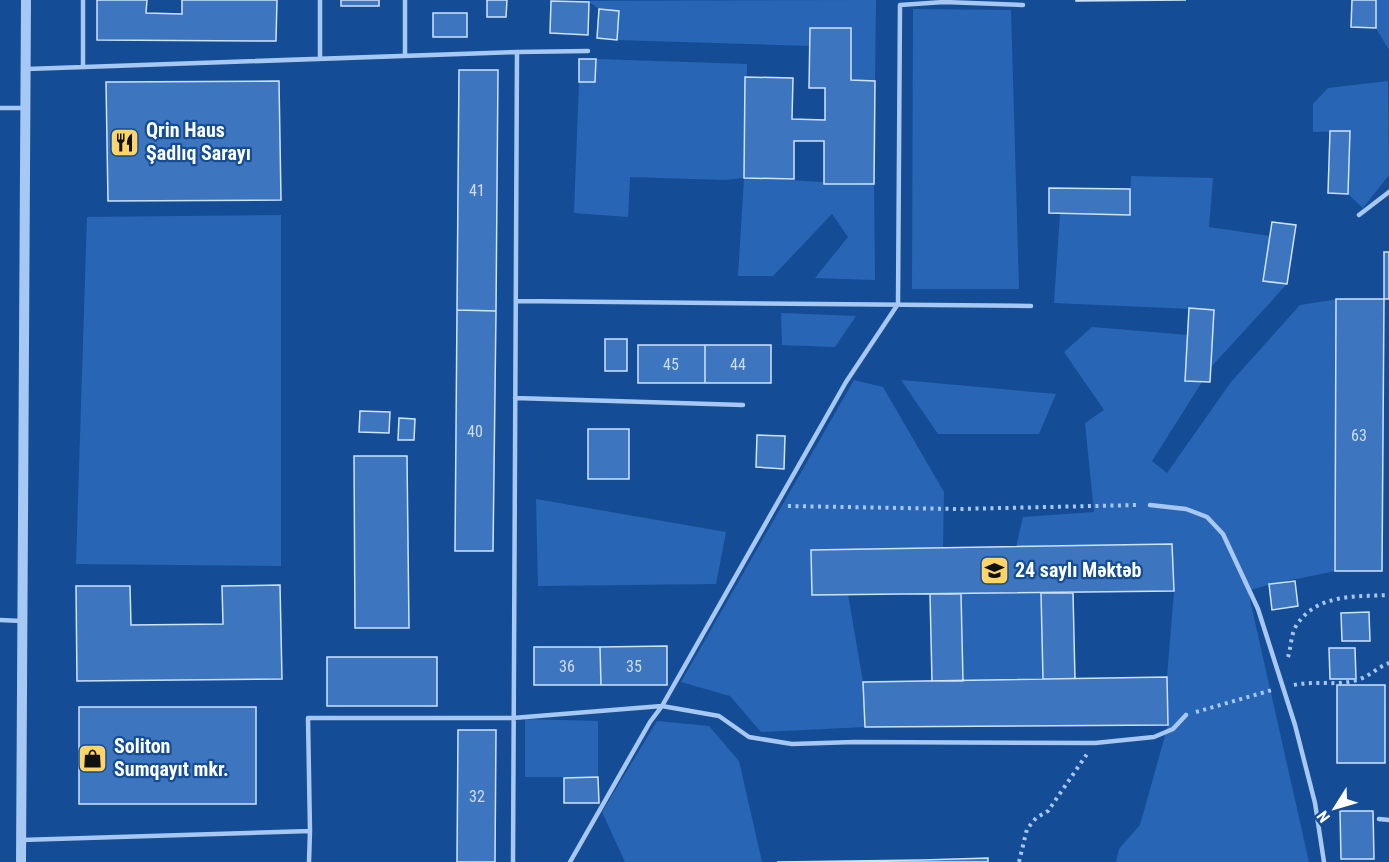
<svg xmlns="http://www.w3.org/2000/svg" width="1389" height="862" font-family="'Roboto Condensed',sans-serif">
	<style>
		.green { fill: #2866b5 }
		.building { fill: #3d76be; stroke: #cee3fc; stroke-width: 1.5 }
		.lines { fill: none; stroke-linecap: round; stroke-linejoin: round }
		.path { stroke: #a6c8f2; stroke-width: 4; stroke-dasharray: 3 4.5; stroke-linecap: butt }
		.service { stroke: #a6c8f2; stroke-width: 4.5 }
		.tertiary { stroke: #a6c8f2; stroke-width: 10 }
		.labels { text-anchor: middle; stroke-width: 4.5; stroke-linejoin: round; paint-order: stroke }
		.number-label { font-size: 16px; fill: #ceddef }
		.poi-label { font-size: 20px; font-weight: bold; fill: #fff; stroke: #154c96; text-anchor: start }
	</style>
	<rect width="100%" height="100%" fill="#154c96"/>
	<path class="green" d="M876,0l-1,81 -24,-1v-52h-40l-1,18 -193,-6 2,-29 -20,-2 -10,-7 -38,-1z
		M1376,0h13v50l-13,-22z
		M913,9l98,1 8,279h-107z
		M596,59l151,5 -3,114c44,1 86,6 130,6l1,96 -60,-2 33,-41 -16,-23 -59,62h-35l6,-98 -19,2 -95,-3 -2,40 -54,-4 5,-131h16z
		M1388,81l1,94 -26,33 -15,-14 2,-63 -37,1v-28l15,-16z
		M1131,176l82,2 -4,49 61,9 -6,44 23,4 -76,83 3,-57 -160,-7 6,-89 69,1z
		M281,215v351l-205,-2 11,-347z
		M1339,299l-4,272c-29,7 -59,10 -87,20l61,271h-193l3,-13 21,-24 28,-100 -1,-48 7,-86 -2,-47 -156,3 7,-30 71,-5 -9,-89 19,-13 -40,-58 28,-25 96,8 -3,45 17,2 -50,79 15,12 64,-91 69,-77z
		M781,313l75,3 -21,31 -53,-2z
		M854,380l29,7 61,105 -1,56 -132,2 1,45 36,-1 15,88 2,45 -104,5 -31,-36 -49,-14z
		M901,380l155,14 -17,40h-101z
		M536,499l190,33 -10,52 -178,2z
		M1041,593l2,86 -80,2 -2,-87z
		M525,719l73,2v56h-73z
		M657,721l52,5 30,35 23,101h-137l-23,-50z"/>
	<path class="building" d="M97,0h50l-1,13 36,1v-14h95l-1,41 -179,-1z
		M341,0h38v6h-38z
		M487,0h20l-1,17h-19z
		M1076,0h110l-110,1z
		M1352,0h24v28l-25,-1z
		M551,1l38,1 -1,33 -38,-2z
		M599,9l20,2 -2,29 -20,-2z
		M433,13h34v24h-34z
		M810,28h41v52l24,1 -1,103h-50v-43h-30v38l-50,-1 1,-101 48,1 -1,41 33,1v-32h-16z
		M579,59h17l-1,23h-16z
		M459,70h39l-2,241 -39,-1z
		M279,81l2,119 -173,1 -2,-119z
		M1330,131h20l-2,63 -20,-1z
		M1049,188l81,1v26l-81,-2z
		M1272,222l24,3 -9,59 -24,-3z
		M1384,252h5v47h-5z
		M1336,299h48l-2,272h-47z
		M1189,308l25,2 -4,72 -25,-1z
		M457,310l39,1 -3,240h-38z
		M605,339h22v32h-22z
		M638,345h67v38h-67z
		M705,345h66v38h-66z
		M360,411l30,1 -1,21 -30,-1z
		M399,418l16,1 -1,21h-16z
		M588,429h41v50h-41z
		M757,435l28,1 -1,33 -28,-2z
		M354,456h53l2,172h-54z
		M1172,544l2,47 -362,4 -1,-45z
		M1295,581l3,25 -26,4 -3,-26z
		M280,585l2,94 -205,2 -1,-95h54l1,39 92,-1 -1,-38z
		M1041,593h32l2,86h-32z
		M930,594h31l2,87h-31z
		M1369,612l1,29h-28l-1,-28z
		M667,646v39h-66l-1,-38z
		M534,647h66l1,38h-67z
		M1329,648h26l1,31h-26z
		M327,657h110v49h-110z
		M1167,677l1,48 -303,2 -2,-45z
		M1337,685h48v78h-48z
		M79,707h177v97h-177z
		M458,730h38l-1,132h-38z
		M598,777l1,26h-35v-25z
		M1340,811h33l1,48h-33z
		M988,858v4h-211l145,-2z"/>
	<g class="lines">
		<path class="path" d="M788,506l170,3 180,-4
			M1288,657c3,-9 3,-23 8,-31 21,-33 59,-29 93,-31
			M1294,685c21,-5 45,2 66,-6 11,-4 18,-12 29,-16
			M1196,712l76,-22
			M1019,862l8,-33 9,-11 12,-7 39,-57"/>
		<path class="service" d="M320,0v59
			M517,52l71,-1
			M405,56v-56
			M83,67v-67
			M27,69l490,-17 -4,810
			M0,108h24
			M1359,215l30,-23
			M516,301l515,5
			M515,398l228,7
			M1150,505l36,4 21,8 16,17 35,75 37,116 20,78 9,59
			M0,620l22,1
			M1379,819l10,1
			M21,840l289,-9 -2,-113h205l149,-12 57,10 30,21 43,7 62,-2 241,1 59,-6 19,-8 13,-14
			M309,862l1,-31
			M570,862l80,-140 12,-16 184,-324 52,-78 2,-299 44,-3 79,3"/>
		<path class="tertiary" d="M21,862l5,-862"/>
	</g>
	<defs>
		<symbol id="restaurant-square" viewBox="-11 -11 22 22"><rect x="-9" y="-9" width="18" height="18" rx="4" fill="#ffd567" stroke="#154c96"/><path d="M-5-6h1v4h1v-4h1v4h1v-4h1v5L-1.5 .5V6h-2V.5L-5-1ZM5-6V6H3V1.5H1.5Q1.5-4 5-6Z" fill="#111"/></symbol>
		<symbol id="school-square" viewBox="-11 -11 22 22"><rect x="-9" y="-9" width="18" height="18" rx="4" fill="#ffd567" stroke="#154c96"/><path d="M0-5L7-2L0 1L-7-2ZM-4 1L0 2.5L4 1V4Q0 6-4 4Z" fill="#111"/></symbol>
		<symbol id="shop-square" viewBox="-11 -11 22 22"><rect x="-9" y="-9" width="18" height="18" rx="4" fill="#ffd567" stroke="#154c96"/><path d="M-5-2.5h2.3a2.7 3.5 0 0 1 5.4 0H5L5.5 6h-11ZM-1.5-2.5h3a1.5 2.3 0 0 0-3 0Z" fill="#111"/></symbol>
	</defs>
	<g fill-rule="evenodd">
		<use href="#restaurant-square" x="108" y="126" width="33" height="33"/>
		<use href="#school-square" x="978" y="554" width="33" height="33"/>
		<use href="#shop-square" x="76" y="742" width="33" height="33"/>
	</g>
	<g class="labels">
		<g class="number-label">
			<text x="477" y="196">41</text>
			<text x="671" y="370">45</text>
			<text x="738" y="370">44</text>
			<text x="475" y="437">40</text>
			<text x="1359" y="441">63</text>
			<text x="567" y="672">36</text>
			<text x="634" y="672">35</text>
			<text x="477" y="802">32</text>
		</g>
		<g class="poi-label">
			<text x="146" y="137">Qrin Haus<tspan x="146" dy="23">Şadlıq Sarayı</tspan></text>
			<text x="1015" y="577">24 saylı Məktəb</text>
			<text x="114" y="753">Soliton<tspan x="114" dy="23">Sumqayıt mkr.</tspan></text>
		</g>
	</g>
	<g transform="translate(1335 808) rotate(233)" stroke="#154c96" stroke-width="4.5" paint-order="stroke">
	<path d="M0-4.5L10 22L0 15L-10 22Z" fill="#ffffff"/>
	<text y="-9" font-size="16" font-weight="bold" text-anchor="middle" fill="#ffffff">N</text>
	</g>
</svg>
